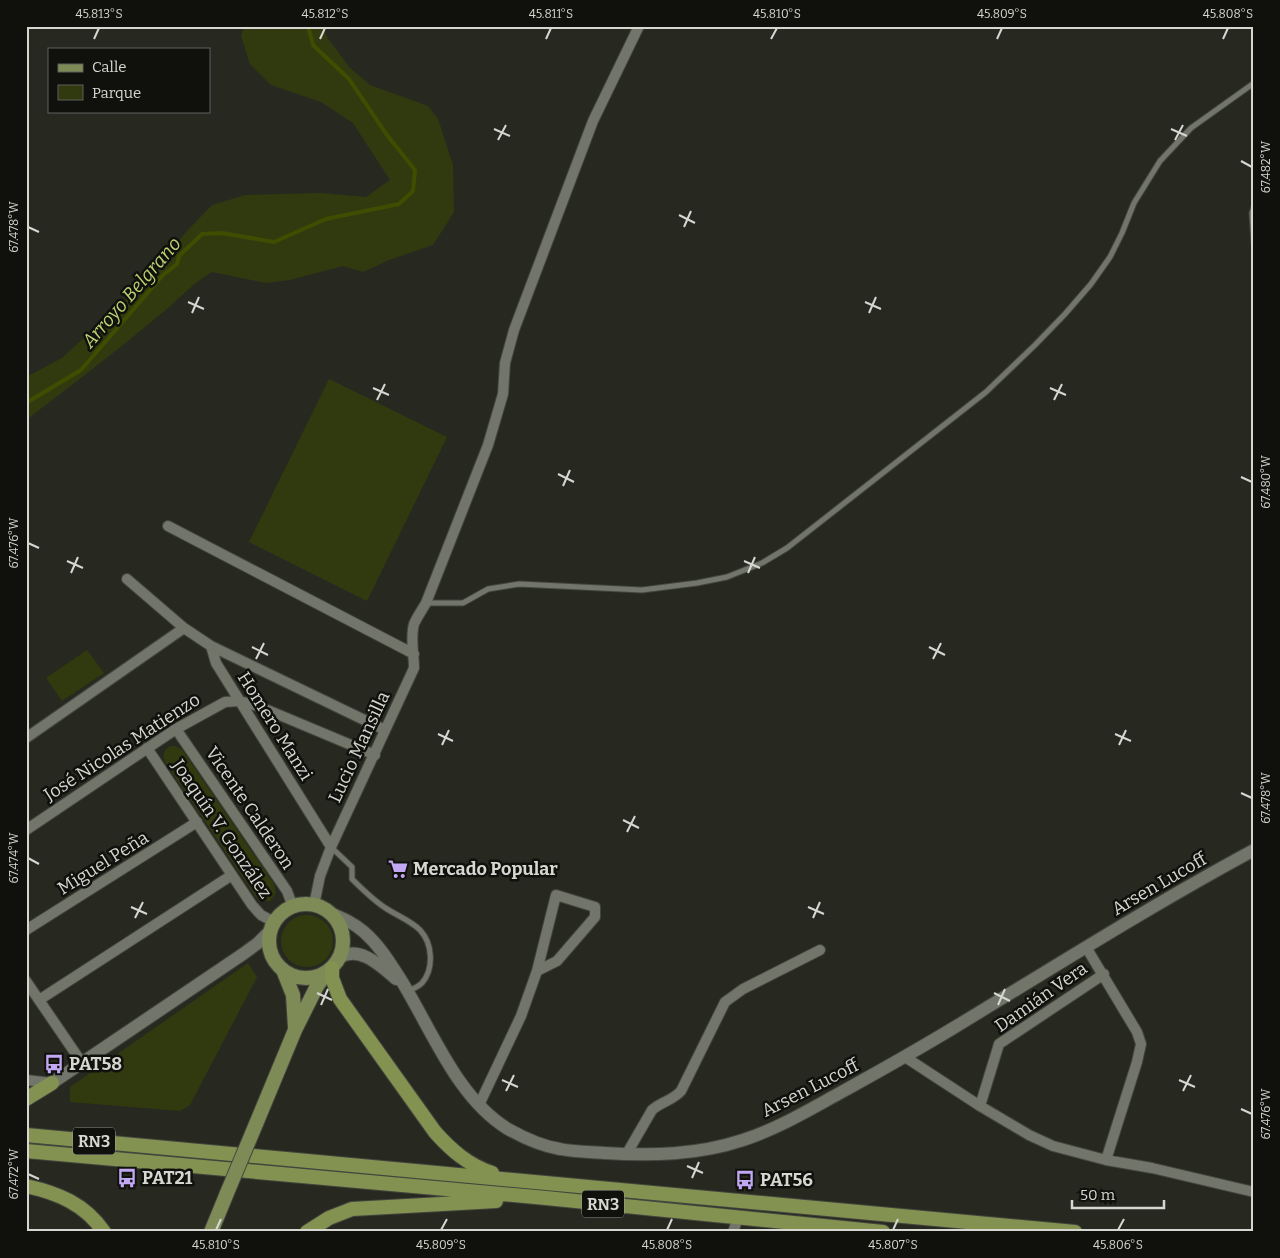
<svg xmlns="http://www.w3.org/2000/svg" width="1280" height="1258" font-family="Bitter,serif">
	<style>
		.green { fill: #313a0f }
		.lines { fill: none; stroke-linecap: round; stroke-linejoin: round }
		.stream { stroke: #404d00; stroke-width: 4 }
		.service-casing { stroke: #43453e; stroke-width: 7 }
		.minor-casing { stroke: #43453e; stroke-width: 12 }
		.tertiary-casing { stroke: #43453e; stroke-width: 14 }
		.primary-casing { stroke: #43453e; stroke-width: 16 }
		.trunk-casing { stroke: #43453e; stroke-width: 16 }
		.service { stroke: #72756a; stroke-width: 5 }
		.minor { stroke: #72756a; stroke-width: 10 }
		.tertiary { stroke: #72756a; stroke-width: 12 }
		.primary { stroke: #7f8b57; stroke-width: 14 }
		.trunk { stroke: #839250; stroke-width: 14 }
		.primary-bridge-casing { stroke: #43453e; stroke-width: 16; stroke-linecap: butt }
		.primary-bridge { stroke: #7f8b57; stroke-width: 14 }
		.ticks { fill: none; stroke: #d6d7d1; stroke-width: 2 }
		.labels { text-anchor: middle; stroke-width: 5; stroke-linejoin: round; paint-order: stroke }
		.shield { fill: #10110d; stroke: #9b9c96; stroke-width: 1 }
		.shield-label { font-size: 16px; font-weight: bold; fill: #d6d7d1 }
		.street-label { font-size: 18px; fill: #d6d7d1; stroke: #10110d }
		.poi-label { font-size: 18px; font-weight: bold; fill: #d6d7d1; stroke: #10110d; text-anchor: start }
		.water-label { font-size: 19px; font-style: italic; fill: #bed473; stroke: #10110d }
		.neatline { fill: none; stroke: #d6d7d1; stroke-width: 2 }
		.ticks-label { font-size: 12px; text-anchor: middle; fill: #d6d7d1 }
	</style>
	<rect width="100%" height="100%" fill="#272920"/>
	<path class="green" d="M244,26h78l5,11 22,30 21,18 58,21 10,13 15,46 1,47 -21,33 -44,15 -26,12 -20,-6 -53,14 -24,3 -54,-11c-20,12 -32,26 -50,41 -44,37 -90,72 -136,107v-43l36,-19 77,-71 49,-57 24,-25 33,-10 76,-2 45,4 24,-17 -37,-57 -32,-21 -50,-17 -21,-21 -9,-28z
		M329,379l118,58 -80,164 -118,-59z
		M87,650l17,23 -42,28 -16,-23z
		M170,746h6l7,5 91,133 2,9 -6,8h-8l-6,-4 -91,-135c-3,-7 -1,-12 5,-16z
		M281 941a26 26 0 1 1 52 0a26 26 0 1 1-52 0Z
		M248,963l9,14 -67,128 -10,6 -110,-9v-15z"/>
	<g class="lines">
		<path class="stream" d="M26,403l55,-33 82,-95 14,-11 2,-8 23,-22 20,-1 52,9 52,-23 73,-15 14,-13 2,-21 -28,-35 -38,-56 -36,-34 -5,-19"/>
		<defs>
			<path id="service" d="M1254,207l-2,6 2,30
				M427,603h36l25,-14 31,-5 123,6 55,-7 30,-6 35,-14 25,-15 199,-156 49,-47 30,-31 26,-30 19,-27 12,-24 12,-30 26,-42 31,-33 63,-45
				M331,847l21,20v12c11,11 22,22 35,30 11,7 24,12 33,21 13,14 14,39 2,53 -4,4 -9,6 -14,8"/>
			<path id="minor" d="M168,526l246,128
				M127,579l57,49 27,18 174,84
				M211,646l5,17 115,184
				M176,729l111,162 6,16
				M26,738l158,-110
				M147,748l105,157 9,10 13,7
				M26,830l150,-101 49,-27 14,-1 19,5 117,49
				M314,905l6,-29 11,-29 83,-179c0,-14 -4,-30 0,-44 3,-7 8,-14 12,-21l62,-158 15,-51 2,-31 9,-33 79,-209 46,-95
				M26,930l171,-108
				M1086,947l51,85 4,12 -4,18 -31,98
				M26,981l56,82
				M39,1000l193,-125
				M905,1057l75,49 49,29 24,11 53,14 46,8 102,24
				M26,1080l26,3
				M479,1105l42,-89 16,-45 19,-76 39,12v10l-38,44 -20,10
				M980,1106l19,-62 105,-70
				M626,1155l26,-45c10,-9 20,-9 29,-19l44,-89 18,-13 77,-39
				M733,1232l5,-14"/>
			<path id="tertiary" d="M330,913c12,5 24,10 34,19 16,14 26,31 37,48 31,50 56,118 107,149 16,9 33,17 52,20 14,3 30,3 44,4 47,3 94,2 139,-13 34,-11 64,-29 95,-46 40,-22 79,-44 117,-67 99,-60 197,-122 299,-177
				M339,958c20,-14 43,9 57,21
				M52,1083l191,-129 15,-11 13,-13"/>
			<path id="primary" d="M269 941a37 37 0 1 1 74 0a37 37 0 1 1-74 0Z
				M283,970l10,25 2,32
				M256,1124l39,-94 22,-44 10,-14
				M211,1232l16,-39"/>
			<path id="trunk" d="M332,968v10l8,21 95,133c16,18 33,33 57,41
				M26,1099l26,-16
				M26,1135l1049,97
				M26,1151l520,47 337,34
				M26,1186c32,7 59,18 78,46
				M307,1232l22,-14 23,-9 144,-8"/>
		</defs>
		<use href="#service" class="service-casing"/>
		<use href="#minor" class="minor-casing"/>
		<use href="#tertiary" class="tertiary-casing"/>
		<use href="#primary" class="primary-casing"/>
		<use href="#trunk" class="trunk-casing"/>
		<use href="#service" class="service"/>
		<use href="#minor" class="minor"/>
		<use href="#tertiary" class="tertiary"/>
		<use href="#primary" class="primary"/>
		<use href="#trunk" class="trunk"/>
		<defs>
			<path id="primary-bridge" d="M227,1193l29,-69"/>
		</defs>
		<use href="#primary-bridge" class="primary-bridge-casing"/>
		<use href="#primary-bridge" class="primary-bridge"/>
	</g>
	<path class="ticks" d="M94,39l5,-11M320,39l5,-11M546,39l5,-11M771,39l6,-11M997,39l5,-11M1223,39l5,-11M494,129l16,7M1171,129l16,7M498,140l8,-15M1175,140l8,-15M1241,161l11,6M679,215l16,8M28,227l11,5M684,227l7,-16M188,302l16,7M865,302l16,7M192,313l7,-16M869,313l7,-16M373,388l16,7M1050,388l16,7M377,400l8,-16M1054,400l8,-16M558,474l16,8M1241,477l11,5M563,486l7,-16M28,543l11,5M67,561l16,7M744,561l16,7M71,573l7,-16M748,573l7,-16M252,647l16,8M929,647l16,8M256,659l8,-16M933,659l8,-16M438,734l15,7M1115,734l16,7M442,745l7,-15M1119,745l7,-15M1241,793l11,5M623,820l16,8M627,832l8,-16M28,858l11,6M131,907l16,7M808,907l16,7M135,918l8,-16M813,918l7,-16M317,993l15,7M994,993l16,8M321,1005l7,-16M998,1005l7,-16M502,1080l16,7M1179,1080l16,7M506,1091l8,-16M1183,1091l8,-16M1241,1109l11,5M687,1166l16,7M28,1174l11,5M692,1178l7,-16M216,1230l5,-11M441,1230l6,-11M667,1230l5,-11M893,1230l5,-11M1118,1230l6,-11"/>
	<defs>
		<symbol id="supermarket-bare" viewBox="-9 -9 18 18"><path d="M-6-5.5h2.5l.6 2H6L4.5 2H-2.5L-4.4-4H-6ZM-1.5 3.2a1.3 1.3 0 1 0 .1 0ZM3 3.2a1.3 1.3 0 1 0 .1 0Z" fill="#c2a8f2" stroke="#10110d" stroke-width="2.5" paint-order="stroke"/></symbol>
		<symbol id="bus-bare" viewBox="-9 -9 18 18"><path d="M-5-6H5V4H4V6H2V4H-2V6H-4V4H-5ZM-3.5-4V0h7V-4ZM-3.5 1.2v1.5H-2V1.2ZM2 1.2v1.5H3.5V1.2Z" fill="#c2a8f2" stroke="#10110d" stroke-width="2.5" paint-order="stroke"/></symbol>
	</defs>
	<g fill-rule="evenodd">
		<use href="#supermarket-bare" x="384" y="855" width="28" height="28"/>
		<use href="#bus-bare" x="40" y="1050" width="28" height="28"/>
		<use href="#bus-bare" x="113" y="1164" width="28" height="28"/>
		<use href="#bus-bare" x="731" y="1166" width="28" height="28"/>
	</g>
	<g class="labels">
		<g class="shield">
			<rect x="73" y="1127.5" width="42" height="27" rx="4"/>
			<rect x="582" y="1190.5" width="42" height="27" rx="4"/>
		</g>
		<g class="shield-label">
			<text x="94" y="1147">RN3</text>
			<text x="603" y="1210">RN3</text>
		</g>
		<g class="street-label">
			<text transform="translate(275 726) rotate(58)" y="6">Homero Manzi</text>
			<text transform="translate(122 747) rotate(-33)" y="6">José Nicolas Matienzo</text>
			<text transform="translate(359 747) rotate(-65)" y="6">Lucio Mansilla</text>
			<text transform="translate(250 808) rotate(56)" y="6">Vicente Calderon</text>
			<text transform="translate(222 829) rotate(56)" y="6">Joaquín V. González</text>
			<text transform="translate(103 863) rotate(-32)" y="6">Miguel Peña</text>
			<text transform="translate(1159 884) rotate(-30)" y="6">Arsen Lucoff</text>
			<text transform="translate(1041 997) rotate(-35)" y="6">Damián Vera</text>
			<text transform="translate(810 1088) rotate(-27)" y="6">Arsen Lucoff</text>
		</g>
		<g class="poi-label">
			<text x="413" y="875">Mercado Popular</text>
			<text x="69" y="1070">PAT58</text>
			<text x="142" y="1184">PAT21</text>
			<text x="760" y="1186">PAT56</text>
		</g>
		<g class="water-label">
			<text transform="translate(131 292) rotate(-49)" y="7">Arroyo Belgrano</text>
		</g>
	</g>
	<rect width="1280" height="1258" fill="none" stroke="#10110d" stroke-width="55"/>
	<rect x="48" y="48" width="162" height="65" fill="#10110d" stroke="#5f605b"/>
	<rect x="58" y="64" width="25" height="8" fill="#7f8b57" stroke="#5f605b"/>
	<text x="92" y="72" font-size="15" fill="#d6d7d1">Calle</text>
	<rect x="58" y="85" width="25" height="15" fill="#313a0f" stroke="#5f605b"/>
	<text x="92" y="98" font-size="15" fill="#d6d7d1">Parque</text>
	<path d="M1072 1200v8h92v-8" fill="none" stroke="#d6d7d1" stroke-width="2.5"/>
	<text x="1080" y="1200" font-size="15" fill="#d6d7d1" stroke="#10110d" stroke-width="4" paint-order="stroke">50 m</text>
	<rect x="28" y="28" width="1224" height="1202" class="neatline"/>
	<g class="ticks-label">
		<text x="99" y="18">45.813°S</text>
		<text x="325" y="18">45.812°S</text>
		<text x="551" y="18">45.811°S</text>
		<text x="777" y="18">45.810°S</text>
		<text x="1002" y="18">45.809°S</text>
		<text x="1228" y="18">45.808°S</text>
		<text transform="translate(1266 167) rotate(-90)" y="4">67.482°W</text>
		<text transform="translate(14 227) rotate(-90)" y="4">67.478°W</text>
		<text transform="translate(1266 482) rotate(-90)" y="4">67.480°W</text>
		<text transform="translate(14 543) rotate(-90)" y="4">67.476°W</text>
		<text transform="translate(1266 798) rotate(-90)" y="4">67.478°W</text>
		<text transform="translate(14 858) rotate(-90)" y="4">67.474°W</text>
		<text transform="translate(1266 1114) rotate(-90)" y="4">67.476°W</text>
		<text transform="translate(14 1174) rotate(-90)" y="4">67.472°W</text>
		<text x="216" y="1249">45.810°S</text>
		<text x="441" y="1249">45.809°S</text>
		<text x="667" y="1249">45.808°S</text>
		<text x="893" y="1249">45.807°S</text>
		<text x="1118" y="1249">45.806°S</text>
	</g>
</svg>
